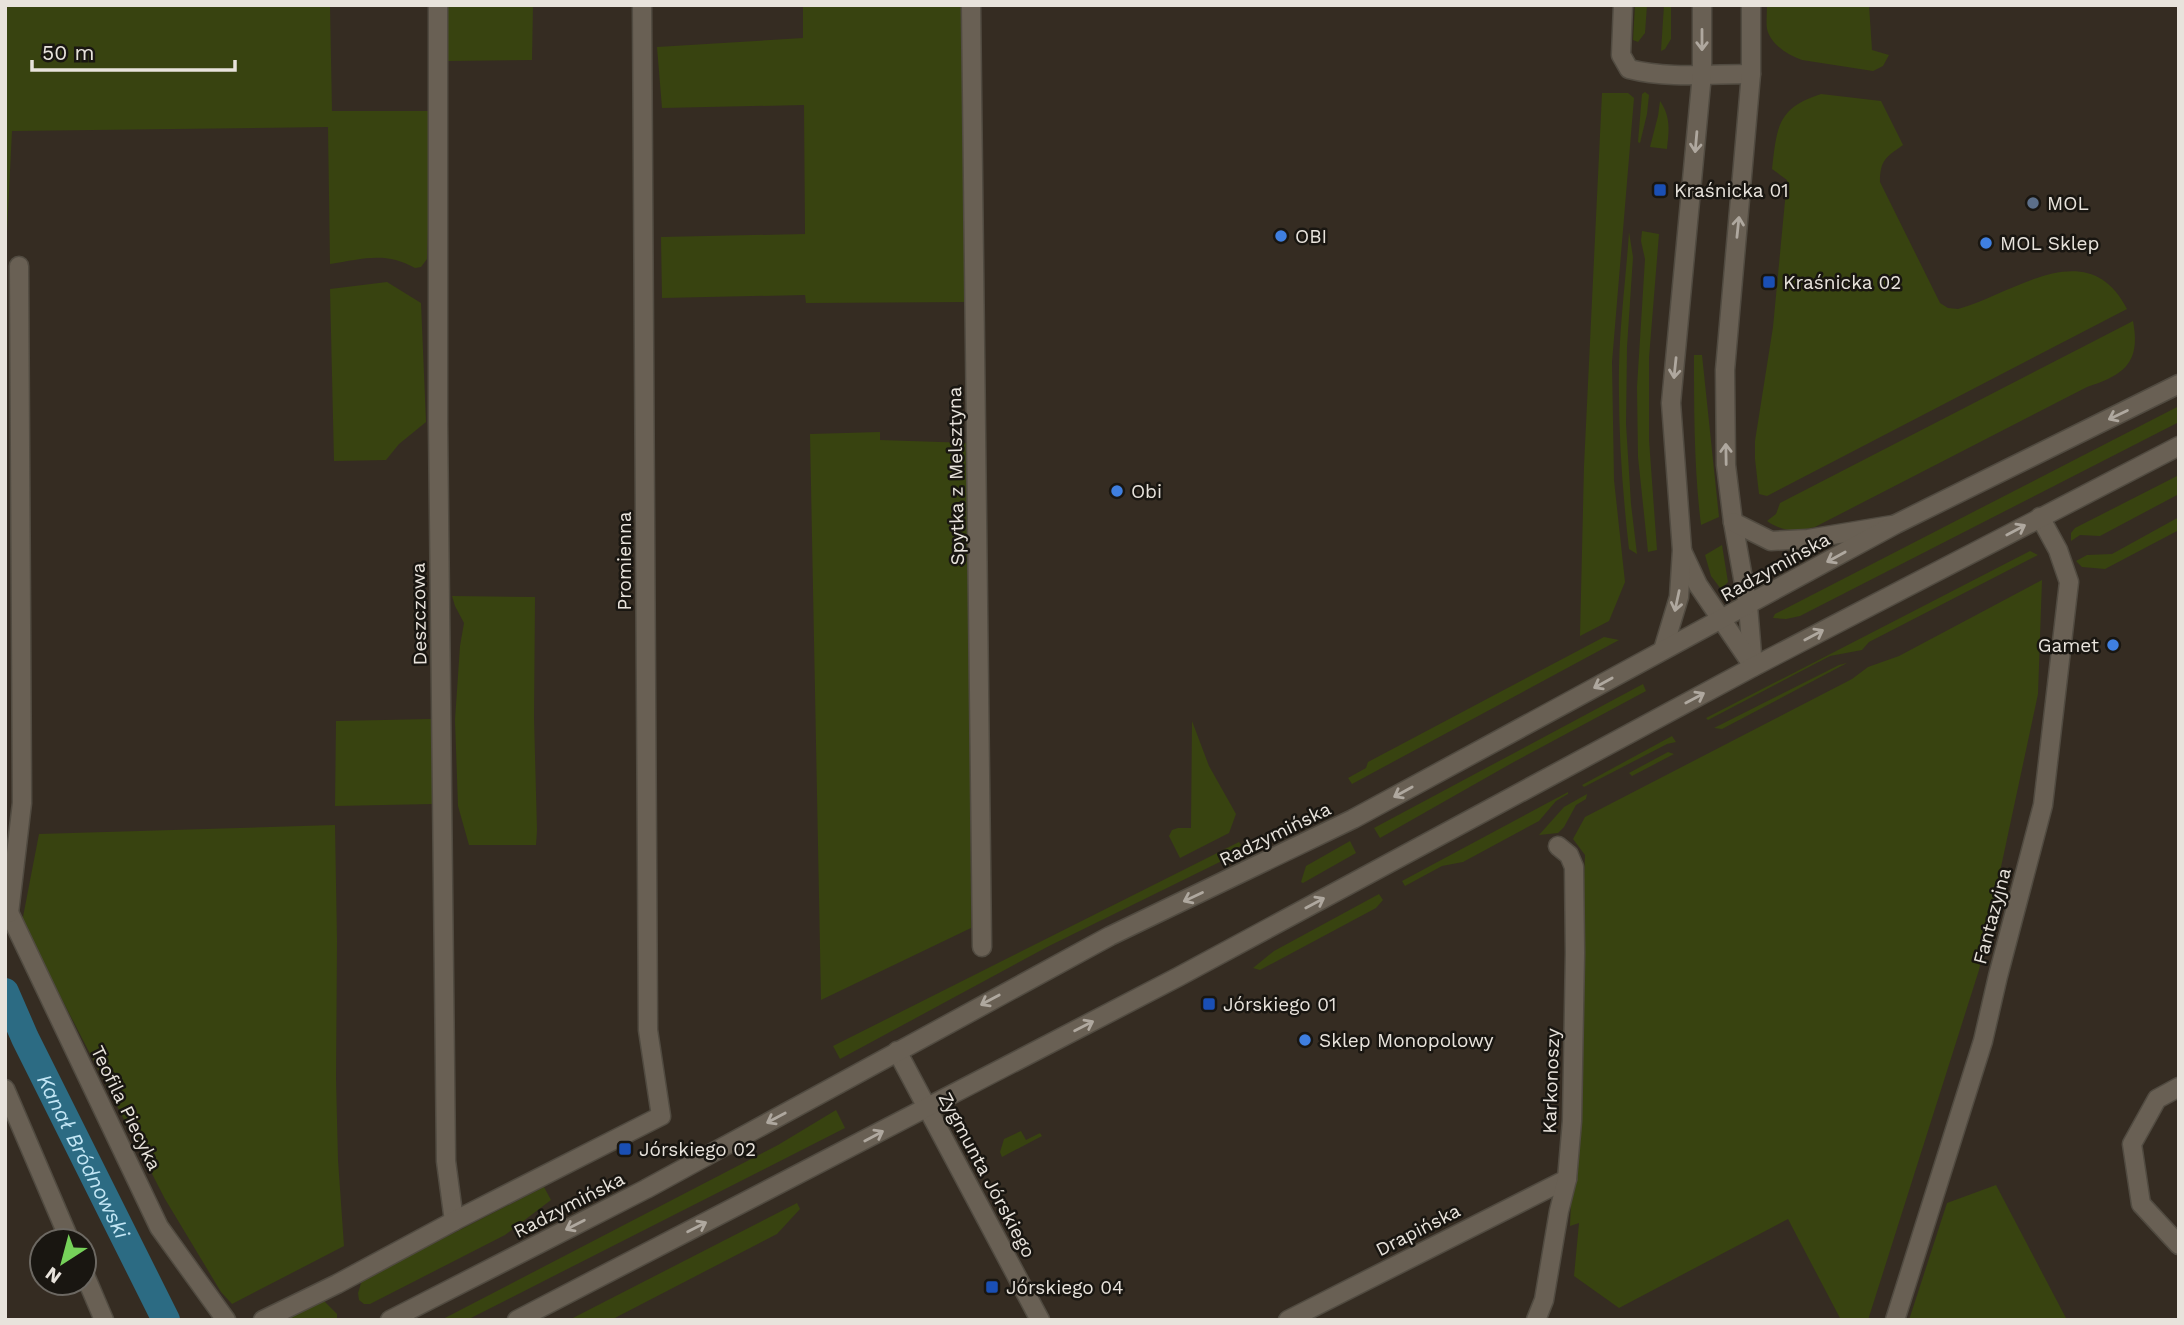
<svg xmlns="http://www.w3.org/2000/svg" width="2184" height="1325" font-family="'Work Sans',sans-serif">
<rect width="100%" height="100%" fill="#352c22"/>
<g fill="#384310">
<path d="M5,5H330L332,111H432L427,259L421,267L415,268C386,251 362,259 330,264L328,127L12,131L5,273Z"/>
<polygon points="448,5 533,5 532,60 447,61"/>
<polygon points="803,5 963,5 967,302 806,303 805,295 662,298 661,237 805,234 804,105 662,108 657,47 803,38"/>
<polygon points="1635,5 1647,5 1645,33 1638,42 1633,40"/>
<polygon points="1664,5 1671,5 1671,39 1665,49 1661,51"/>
<path d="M1767,5H1869L1872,50L1889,55L1883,66L1873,71L1802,60C1788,55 1771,45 1767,29C1766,22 1767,13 1767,5Z"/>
<polygon points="1645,92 1649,95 1647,114 1640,143 1638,142 1642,94"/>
<polygon points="1602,93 1628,93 1634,98 1612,362 1614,480 1625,582 1609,621 1580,636 1584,466"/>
<path d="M1821,94L1881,101L1903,145C1886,157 1880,160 1880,182L1940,303L1948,308L1958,309C2013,294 2088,232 2127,309L1767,496L1759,494L1755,459V441L1773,327L1787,180L1772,169C1777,127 1777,108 1821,94Z"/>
<path d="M1660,101C1671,117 1669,131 1667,149L1650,147L1658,116Z"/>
<polygon points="1642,231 1659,234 1649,358 1649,440 1657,550 1648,552 1638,457 1637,387 1645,259 1641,241"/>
<path d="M1629,232L1633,257L1627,347L1626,424L1631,504L1637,554L1629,549C1622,488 1618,428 1619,366C1620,322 1626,277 1629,232Z"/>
<polygon points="387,282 421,303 426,422 399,444 386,460 334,461 330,289"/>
<path d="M2133,321C2141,363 2124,375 2087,387L1815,527C1797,532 1783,532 1767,521L1776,514L1780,503Z"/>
<path d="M1694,355H1702L1719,517L1701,525C1694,469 1694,412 1694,355Z"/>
<polygon points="2179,406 2179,422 1800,616 1786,619 1773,618 1775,614"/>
<polygon points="880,432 880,440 970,443 971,928 821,1000 810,434"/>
<polygon points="2179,475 2179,494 2100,536 2080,535 2071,541 2071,533 2075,528"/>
<polygon points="2179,517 2179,530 2105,569 2082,567 2076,561 2087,555 2112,554"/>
<polygon points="1722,545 1728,582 1721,589 1711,576 1705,555"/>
<polygon points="2030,551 2038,555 1869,642 1862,650 1830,656 1708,720 1706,718"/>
<polygon points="2042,580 2038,694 1979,970 1868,1320 1841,1320 1788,1219 1619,1308 1574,1276 1579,1223 1570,1226 1585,855 1573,839 1585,817 1852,679 1868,667 1899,656"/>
<polygon points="452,596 535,597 534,718 537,830 536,845 469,845 458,806 455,720 460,646 464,623 455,606"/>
<polygon points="1604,637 1619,640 1352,784 1348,778 1366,768 1368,762"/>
<polygon points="1847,663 1722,729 1714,728 1839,665"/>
<polygon points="1643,684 1646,691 1512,763 1380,838 1374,828"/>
<polygon points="431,719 433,804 335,806 336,721"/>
<polygon points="1192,721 1209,766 1236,814 1229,833 1180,858 1169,836 1172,830 1178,828 1191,828"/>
<polygon points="1672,736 1676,742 1667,744 1584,787 1582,785"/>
<polygon points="1668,752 1674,754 1632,776 1629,773"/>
<polygon points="1568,792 1568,794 1556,801 1539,821 1463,862 1442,866 1405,886 1402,881"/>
<polygon points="1587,794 1586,799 1576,805 1564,827 1558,833 1539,835 1564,807"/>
<polygon points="335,825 337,941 336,1079 338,1160 344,1246 232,1304 221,1292 165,1199 22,922 39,834"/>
<polygon points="1350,841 1356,853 1303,883 1301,882 1306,866"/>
<polygon points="1239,842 1241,845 1232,856 1049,946 840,1059 833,1046"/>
<polygon points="1379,894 1383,900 1376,908 1260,970 1253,968 1274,951"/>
<polygon points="836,1110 845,1128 467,1320 441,1320 778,1145"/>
<polygon points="1021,1131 1026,1140 1040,1133 1042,1136 1002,1157 1000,1152 1004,1139"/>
<polygon points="1996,1185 2067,1320 1909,1320 1947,1203"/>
<polygon points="544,1187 551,1200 505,1235 370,1304 364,1304 359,1300 358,1293 362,1280"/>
<polygon points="797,1203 800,1209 777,1234 611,1320 569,1320"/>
<polygon points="324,1301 337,1314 337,1320 284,1320 313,1304"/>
</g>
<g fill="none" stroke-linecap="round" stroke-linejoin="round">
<path stroke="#2c6b83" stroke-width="28" id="s1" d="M5,992L25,1038L166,1320"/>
<defs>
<g id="minor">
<polyline points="438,5 438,423 446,1161 454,1221"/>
<polyline points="971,5 982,947"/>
<path d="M1623,5L1621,55L1629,69C1668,79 1711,74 1751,74"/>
<polyline points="5,904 159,1227 226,1320"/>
<polyline points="9,913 22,803 19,266"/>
<polyline points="2179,1087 2157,1099 2132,1144 2141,1204 2179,1245"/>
<polyline points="5,1089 70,1241"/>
<polyline points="84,1273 104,1320"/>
<polyline points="263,1320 337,1284 454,1221 661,1116 648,1030 642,5"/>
<polyline points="1288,1320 1567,1179"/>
<polyline points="1536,1320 1544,1300 1559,1211 1567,1179 1572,1121 1575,953 1574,867 1569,855 1558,846"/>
<polyline points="1895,1320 1983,1041 1998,976 2043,805 2069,582 2058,550 2040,517"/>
</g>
<g id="tertiary">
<polyline points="1751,5 1751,74 1725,370 1726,465 1733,522 1748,606 1753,667"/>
<polyline points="1733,522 1771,541 1808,539 1892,525"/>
<polyline points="1683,553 1698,585 1751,663"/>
<polyline points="1663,650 1679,597 1682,550 1671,403 1702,74 1702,5"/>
<polyline points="897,1051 1040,1320"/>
</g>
<g id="secondary">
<polyline points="390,1320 646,1189 1110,936 1353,819 1896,524 2179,384"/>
<polyline points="517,1320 1178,977 1753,667 2179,446"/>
</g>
</defs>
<use href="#minor" stroke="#514b41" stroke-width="21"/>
<use href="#tertiary" stroke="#514b41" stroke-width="21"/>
<use href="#secondary" stroke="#514b41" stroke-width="21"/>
<use href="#minor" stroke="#696054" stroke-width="18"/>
<use href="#tertiary" stroke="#696054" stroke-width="18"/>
<use href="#secondary" stroke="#696054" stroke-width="18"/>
</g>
<defs><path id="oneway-shaft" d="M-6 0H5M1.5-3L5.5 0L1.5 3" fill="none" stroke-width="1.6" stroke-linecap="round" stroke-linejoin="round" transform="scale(1.75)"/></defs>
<g stroke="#afa89f">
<use href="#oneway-shaft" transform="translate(1702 40) rotate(90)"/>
<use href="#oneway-shaft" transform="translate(1696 142) rotate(95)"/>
<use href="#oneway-shaft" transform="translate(1738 227) rotate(-84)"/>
<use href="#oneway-shaft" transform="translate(1675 368) rotate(96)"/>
<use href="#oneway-shaft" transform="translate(2118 415) rotate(154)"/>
<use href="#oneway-shaft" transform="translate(1726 454) rotate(-91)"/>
<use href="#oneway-shaft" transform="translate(2016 530) rotate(-28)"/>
<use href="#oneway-shaft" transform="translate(1836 557) rotate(151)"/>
<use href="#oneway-shaft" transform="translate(1677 601) rotate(102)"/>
<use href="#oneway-shaft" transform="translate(1814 635) rotate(-28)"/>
<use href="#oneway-shaft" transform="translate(1603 683) rotate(151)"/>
<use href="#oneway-shaft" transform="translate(1695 698) rotate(-28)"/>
<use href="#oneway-shaft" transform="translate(1403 792) rotate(151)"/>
<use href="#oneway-shaft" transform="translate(1193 897) rotate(155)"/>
<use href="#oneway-shaft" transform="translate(1315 903) rotate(-28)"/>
<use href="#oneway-shaft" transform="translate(990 1000) rotate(152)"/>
<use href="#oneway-shaft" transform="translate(1084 1026) rotate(-27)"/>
<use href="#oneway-shaft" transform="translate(776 1118) rotate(152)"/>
<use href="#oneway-shaft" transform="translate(874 1136) rotate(-28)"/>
<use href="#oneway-shaft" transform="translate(575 1225) rotate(153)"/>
<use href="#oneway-shaft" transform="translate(697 1227) rotate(-27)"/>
</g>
<g fill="#1a4fb4" stroke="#191611" stroke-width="2.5">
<rect x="1653" y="183" width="14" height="14" rx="3.5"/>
<rect x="1762" y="275" width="14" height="14" rx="3.5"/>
<rect x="1202" y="997" width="14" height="14" rx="3.5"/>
<rect x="618" y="1142" width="14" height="14" rx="3.5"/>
<rect x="985" y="1280" width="14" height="14" rx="3.5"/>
</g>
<circle fill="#5c6f8a" stroke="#191611" stroke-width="2.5" cx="2033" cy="203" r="7"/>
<g fill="#3f7fe0" stroke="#191611" stroke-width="2.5">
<circle cx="1281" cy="236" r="7"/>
<circle cx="1986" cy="243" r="7"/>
<circle cx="1117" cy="491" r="7"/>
<circle cx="2113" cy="645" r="7"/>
<circle cx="1305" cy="1040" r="7"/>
</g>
<g text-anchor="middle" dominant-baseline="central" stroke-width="5" stroke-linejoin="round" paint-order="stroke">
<g font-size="19" fill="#e8e3dc" stroke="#191611" text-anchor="start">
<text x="1674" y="190">Kraśnicka 01</text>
<text x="2047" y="203">MOL</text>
<text x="1295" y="236">OBI</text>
<text x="2000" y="243">MOL Sklep</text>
<text x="1783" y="282">Kraśnicka 02</text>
<text x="1131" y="491">Obi</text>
<text x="2099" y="645" text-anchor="end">Gamet</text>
<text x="1223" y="1004">Jórskiego 01</text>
<text x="1319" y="1040">Sklep Monopolowy</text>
<text x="639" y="1149">Jórskiego 02</text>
<text x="1006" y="1287">Jórskiego 04</text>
</g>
<g font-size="19" fill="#e8e3dc" stroke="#191611">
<text transform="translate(956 476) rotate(-91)">Spytka z Melsztyna</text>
<text transform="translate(624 561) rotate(-90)">Promienna</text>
<text transform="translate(1775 567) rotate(-29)">Radzymińska</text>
<text transform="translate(419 614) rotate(-91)">Deszczowa</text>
<text transform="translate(1275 834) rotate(-26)">Radzymińska</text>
<text transform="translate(1992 916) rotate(-75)">Fantazyjna</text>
<text transform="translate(1551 1081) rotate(-88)">Karkonoszy</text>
<text transform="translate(126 1108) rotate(64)">Teofila Piecyka</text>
<text transform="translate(987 1175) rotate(62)">Zygmunta Jórskiego</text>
<text transform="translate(569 1205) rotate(-27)">Radzymińska</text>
<text transform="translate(1418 1230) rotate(-27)">Drapińska</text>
</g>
<g font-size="21" font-style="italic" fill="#c3e6f5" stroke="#191611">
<text stroke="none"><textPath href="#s1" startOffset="182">Kanał Bródnowski</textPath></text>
</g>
</g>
<rect width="2184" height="1325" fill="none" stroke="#e8e3dc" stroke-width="14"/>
<g transform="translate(63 1262) rotate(216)"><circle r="33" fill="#191611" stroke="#6c6862" stroke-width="2"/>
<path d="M0-5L12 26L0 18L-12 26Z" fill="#76d25a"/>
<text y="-10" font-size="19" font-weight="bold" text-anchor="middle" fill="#e8e3dc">N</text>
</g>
<path d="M32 60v10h203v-10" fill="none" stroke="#e8e3dc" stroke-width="3.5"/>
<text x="42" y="60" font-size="21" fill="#e8e3dc" stroke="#191611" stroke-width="5" paint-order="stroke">50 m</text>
</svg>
